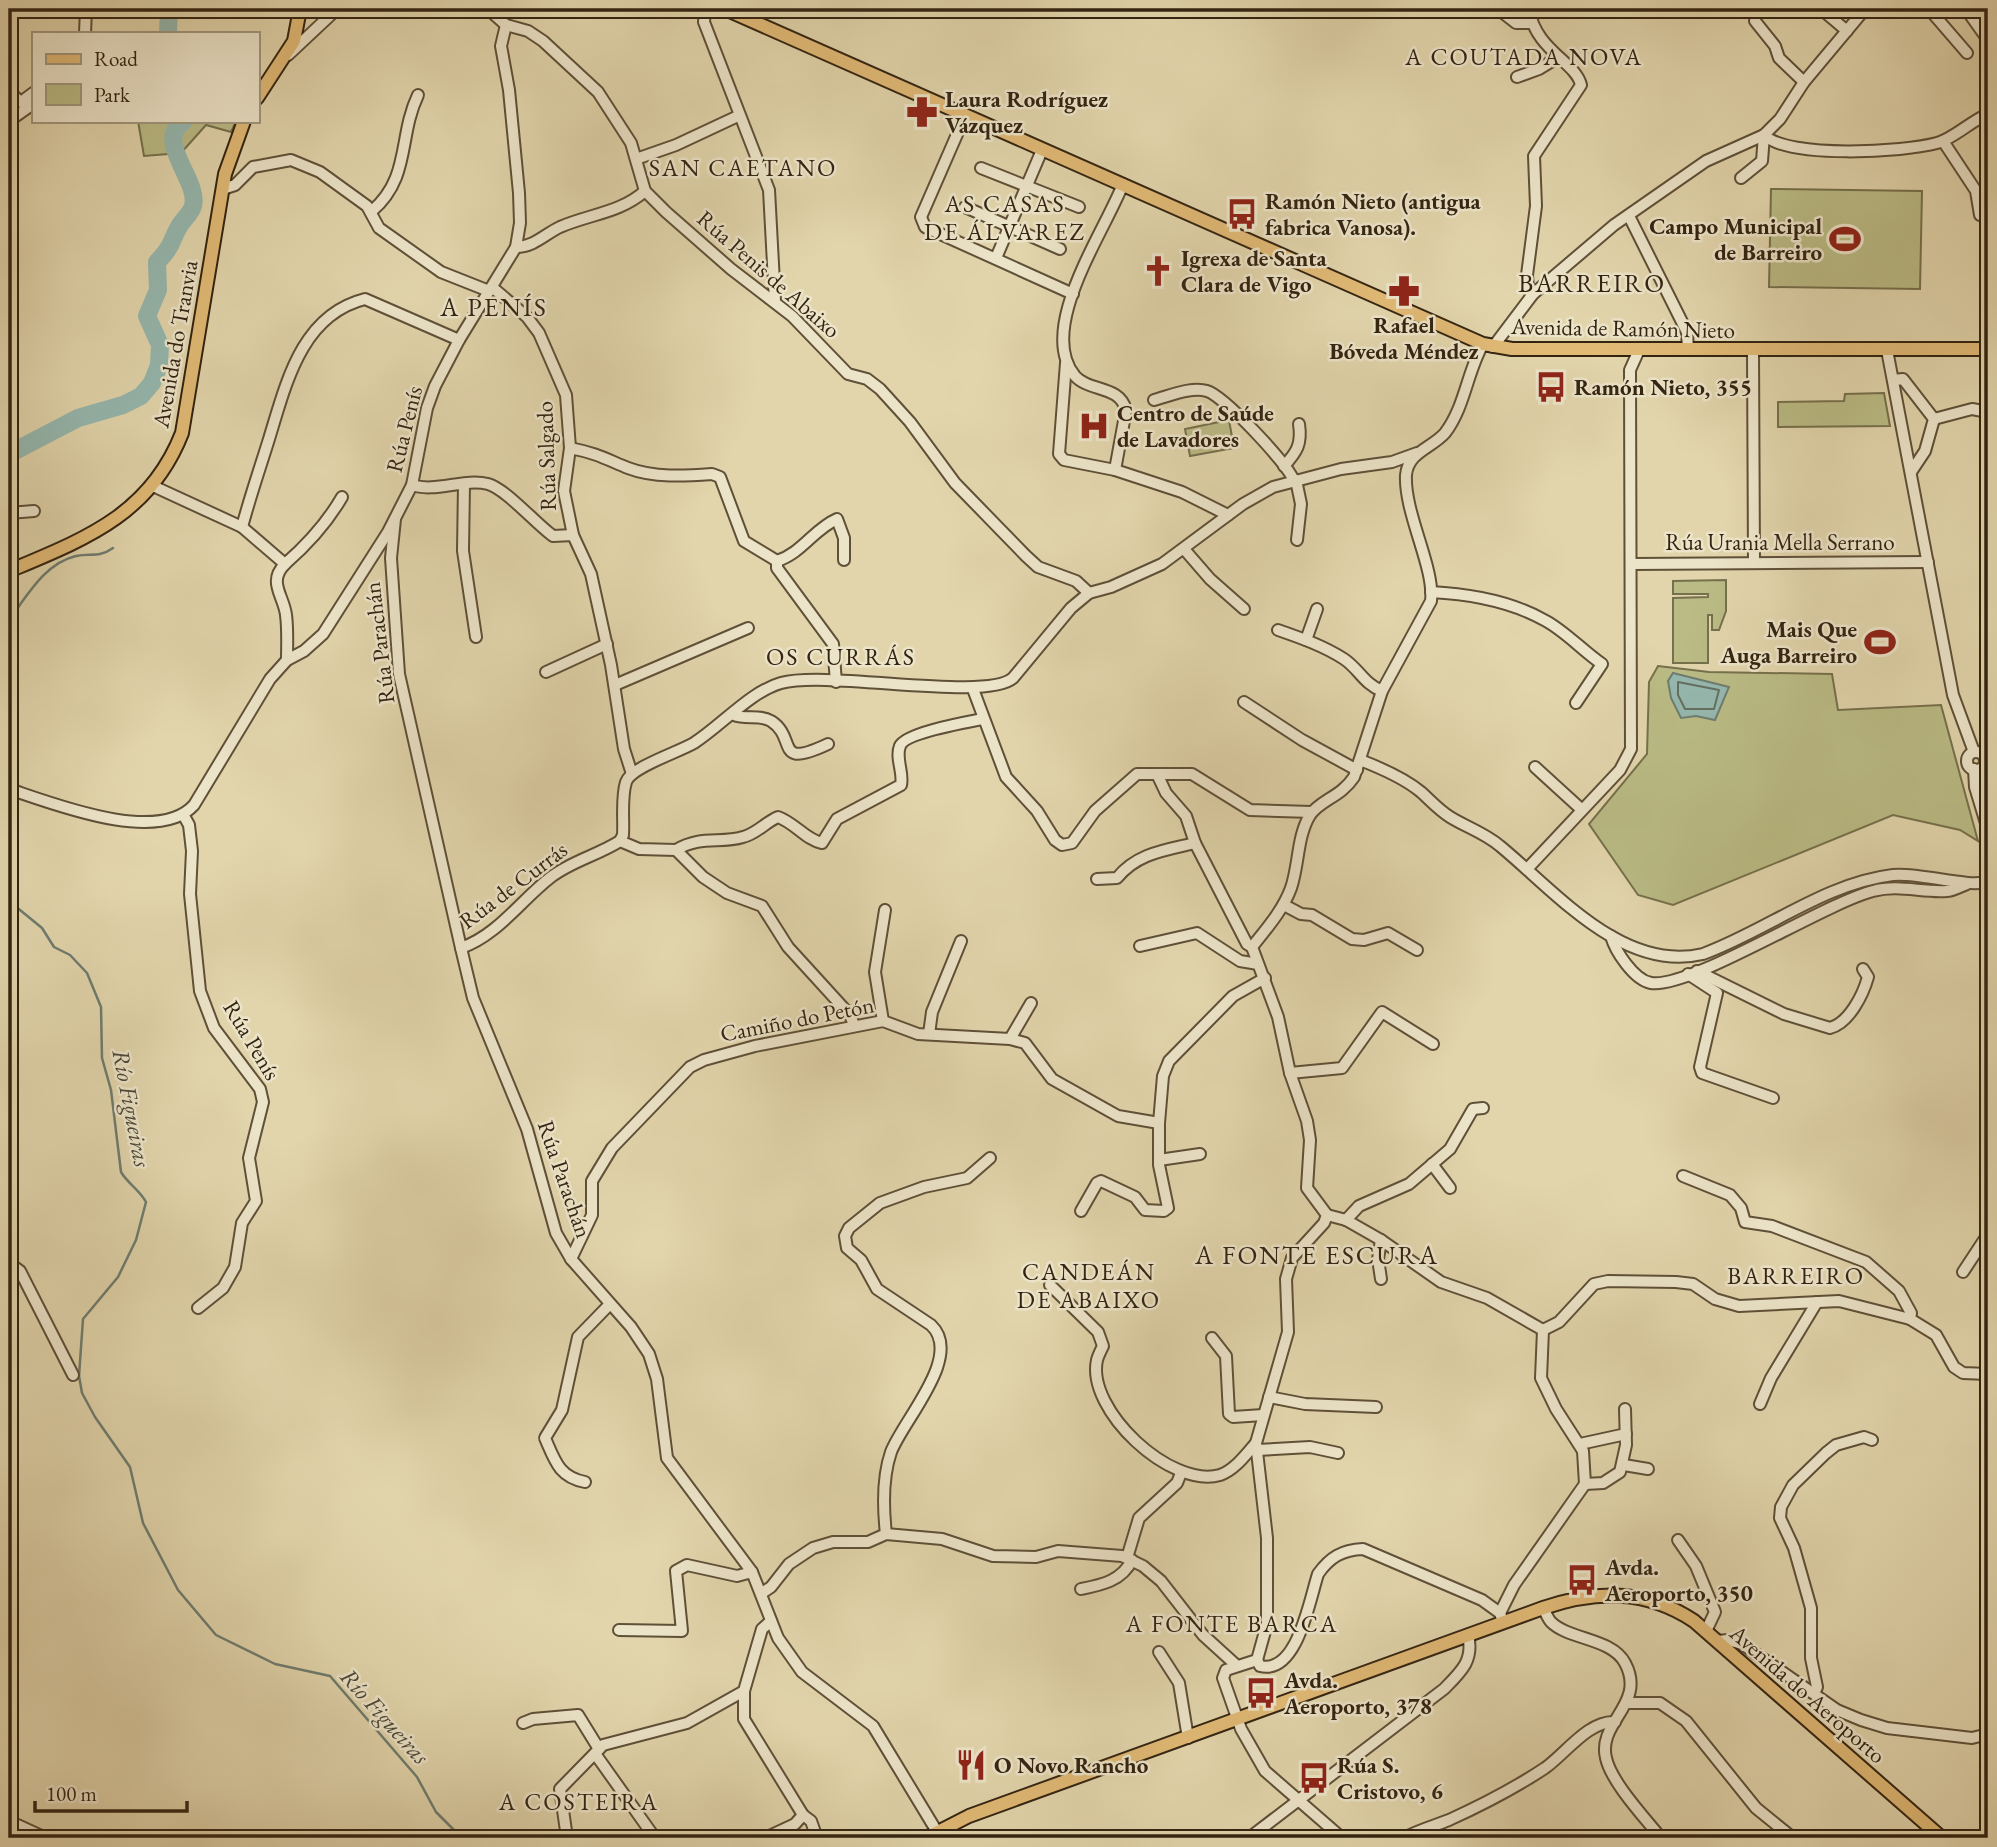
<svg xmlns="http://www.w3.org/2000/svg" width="1997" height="1847" font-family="'EB Garamond',serif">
<rect width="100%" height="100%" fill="#e2d5ac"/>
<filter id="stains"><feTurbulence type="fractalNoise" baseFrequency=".00286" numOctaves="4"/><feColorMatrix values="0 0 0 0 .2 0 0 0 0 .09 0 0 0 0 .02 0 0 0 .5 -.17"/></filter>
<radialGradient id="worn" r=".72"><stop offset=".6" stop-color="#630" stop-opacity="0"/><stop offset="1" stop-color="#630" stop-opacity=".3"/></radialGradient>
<g fill="#babb85" stroke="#76704c" stroke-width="2">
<polygon points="138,121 236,121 231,132 206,125 181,153 144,156"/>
<polygon points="1771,189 1922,191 1920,289 1769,287"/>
<polygon points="1884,393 1890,426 1778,427 1778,402 1844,401 1845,394"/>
<polygon points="1229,420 1234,448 1190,456 1185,429"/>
<polygon points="1726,580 1726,611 1719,630 1712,630 1712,615 1708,615 1708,663 1673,663 1673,598 1708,597 1708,594 1673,594 1673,581"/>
<polygon points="1658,666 1709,672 1832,674 1838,710 1941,705 1978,841 1960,830 1893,815 1673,905 1638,895 1589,824 1647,754 1649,682"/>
</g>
<polygon fill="#95b8af" stroke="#6e7d70" stroke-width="2" points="1673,673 1729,687 1715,720 1696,716 1681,718 1671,698 1668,681"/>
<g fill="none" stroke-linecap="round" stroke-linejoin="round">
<polygon stroke="#646e60" stroke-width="2" points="1678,682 1719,690 1714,709 1685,709 1678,695"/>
<g stroke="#6e7d70" stroke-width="2.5">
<path d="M9,620C27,596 45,563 76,556C91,553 99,558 113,548"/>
<path d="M9,901L42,928L54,947L70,955L87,973L101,1007L102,1058L111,1090L121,1172C128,1184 139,1189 146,1202L136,1240L118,1277L83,1319L79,1376L82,1393L95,1417L130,1467L143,1523L178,1590L216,1635L275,1664L330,1676L417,1777L436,1812L462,1838"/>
</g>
<g stroke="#95b8af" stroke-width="18">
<polyline points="168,33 169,9"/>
<path d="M9,454L78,418L123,405L141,396L152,383L159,365L160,345L147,316L158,290L157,262C174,245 170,241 180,225C184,219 191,213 193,206C200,180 153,141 184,121"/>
</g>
<defs>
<g id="minor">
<polyline points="705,9 704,22 769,190 775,301"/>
<polyline points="1498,9 1516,23 1532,23"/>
<path d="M1529,9C1535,50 1576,62 1581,85L1534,156L1536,206L1527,275L1528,289L1533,294"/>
<polyline points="1821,9 1847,31"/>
<polyline points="1929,9 1967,53"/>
<polyline points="1966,9 1988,40"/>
<polyline points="1755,21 1775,46 1779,58 1804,82"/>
<polyline points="506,25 528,31 543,41 598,92 631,143 645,191 666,212 731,269 792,316 848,374 867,379 880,389 910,422 955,483 1026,556 1038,567 1076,581 1089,593"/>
<polyline points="85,33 86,9"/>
<polyline points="288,55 337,9"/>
<polyline points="1517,77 1539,69 1557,58"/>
<polyline points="9,92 21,102 33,93"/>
<polyline points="965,116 921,217 925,227 1073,294"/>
<polyline points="9,121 33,104"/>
<path d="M1764,135C1789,159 1904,152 1937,143C1953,139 1971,121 1988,114"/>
<polyline points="1943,141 1976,191 1980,215"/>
<polyline points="636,159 676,145 738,116"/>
<polyline points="981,168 1079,207"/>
<polyline points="1741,178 1762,161 1764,135"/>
<polyline points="223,189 235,185 253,167 291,160 320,172 367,206 379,228 441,272 489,291"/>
<polyline points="965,207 1060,249"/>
<path d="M372,211C411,177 398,137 418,95"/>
<polyline points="1629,216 1687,332 1688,350"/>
<path d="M516,247C534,247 545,234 560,227C590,214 620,213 645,191"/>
<polyline points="996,258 1042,150"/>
<polyline points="492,287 527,317 539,333 566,395 570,448 564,491 573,535 591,574 611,665 624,749 632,774"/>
<polyline points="1493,347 1533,294 1614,225 1706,161 1764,135 1780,119 1804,82 1865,9"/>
<polyline points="1753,350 1754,562"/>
<polyline points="1887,350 1953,695 1974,752"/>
<polyline points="1066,363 1059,454 1064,460 1115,470 1182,492 1228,515"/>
<polyline points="1893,380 1903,379 1934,419 1925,451 1911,472"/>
<path d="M1154,400C1169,396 1192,386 1207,391C1224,396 1288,464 1294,481"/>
<polyline points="1934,419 1972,409 1988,412"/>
<path d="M570,448C596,453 606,459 628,468C654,478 685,476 712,474L720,477L744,541L777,561V568L833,644L836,682"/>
<path d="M1284,466C1297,452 1302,444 1299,424"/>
<path d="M1115,470L1126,410C1120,385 1089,392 1075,376C1036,329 1104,233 1123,184"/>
<polyline points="1296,480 1301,504 1297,540"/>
<polyline points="464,484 463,551 476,637"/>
<path d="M412,485C435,493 464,478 488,484C506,489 536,524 553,536L573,535"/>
<path d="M153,486L242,527L285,564C267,582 284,596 286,615C288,630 287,646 287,660"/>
<polyline points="9,513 34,511"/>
<polyline points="395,519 391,558 399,674 461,948 473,998 527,1129 556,1233 571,1259 631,1327 649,1354 657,1379 667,1458 752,1572 778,1638 802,1672 873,1726 936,1830 948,1838"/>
<path d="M242,527C250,497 260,468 269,439C286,384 301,315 365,299L459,340"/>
<polyline points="1184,549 1210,579 1244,609"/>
<path d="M777,561C802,553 814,529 837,519L844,538V560"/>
<path d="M285,564C308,544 327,523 342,497"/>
<polyline points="1632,564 1928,562"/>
<path d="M1431,592C1471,594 1511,601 1546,621C1566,632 1583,651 1602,664L1576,703"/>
<path d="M1278,630C1301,638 1324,646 1344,659C1359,669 1364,684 1382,691"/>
<polyline points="1306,640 1317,609"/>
<polyline points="546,672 607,644"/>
<polyline points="615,685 748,628"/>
<polyline points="973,689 1006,777 1037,811 1055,840 1062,845 1072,843 1095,811 1137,774 1192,774 1250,810 1312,812"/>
<polyline points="1244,702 1302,740 1357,770"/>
<path d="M734,715C746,720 759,714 771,721C798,738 773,770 828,744"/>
<circle cx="1976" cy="761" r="9"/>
<path d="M1360,760C1381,768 1404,778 1421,792C1431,801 1439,810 1450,817C1466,827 1485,833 1500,846C1556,892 1623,973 1703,954C1766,931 1825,883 1893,875C1919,872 1972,889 1988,881"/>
<polyline points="1535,767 1581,809"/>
<polyline points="1974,769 1975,787 1988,830"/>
<polyline points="1157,774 1166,793 1186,816 1195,843 1247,944 1252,947"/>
<path d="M9,789C54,804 158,845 194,805L270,679L287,660L304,651L323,634L388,532L412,485L427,408L435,386L459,340L516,247L520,223L519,193L509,90L501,46L506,25L488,9"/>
<polyline points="184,816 189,825 192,851 190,894 200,991 214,1028 260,1089 263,1102 249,1158 256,1201 242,1223 235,1267 223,1288 198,1308"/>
<polyline points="620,841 639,849 676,850 703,877 727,893 762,906 788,947 850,1015 854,1025"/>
<path d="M676,850C701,835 720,844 743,837C756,834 766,822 778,817C795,823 806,840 822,843L837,819L901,785C904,773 895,758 900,746C905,733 968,722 983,719"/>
<polyline points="1527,869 1620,770 1631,749 1630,370 1639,350"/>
<path d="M1097,879L1117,878C1137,853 1166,850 1195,843"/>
<polyline points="1284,905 1301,914 1312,915 1352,939 1364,940 1388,933 1417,950"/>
<path d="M1611,936C1615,951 1634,980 1651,983C1690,989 1823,904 1873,891C1899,884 1922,893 1947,891C1953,891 1961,886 1967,884"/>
<polyline points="1140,946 1197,933 1240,961 1258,964"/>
<path d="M461,948C498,935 521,900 551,877C572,861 598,855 620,841L623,835C624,819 621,798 626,782C631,767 679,752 694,743C722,725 750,692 781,683C828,670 986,702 1013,678L1071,608L1089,593L1111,587L1162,564L1243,504L1273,487L1341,469L1392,462L1417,453"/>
<path d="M1697,971L1784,1014L1830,1028C1849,1023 1863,995 1868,977L1863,969"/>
<polyline points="1688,974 1717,993 1700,1067 1702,1073 1773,1098"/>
<polyline points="883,1021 875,972 885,910"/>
<polyline points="929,1034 932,1012 961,941"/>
<polyline points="1010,1039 1031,1003"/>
<polyline points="1290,1073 1342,1068 1382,1012 1433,1044"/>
<polyline points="1159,1160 1200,1154"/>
<polyline points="1432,1164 1450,1188"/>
<polyline points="1683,1176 1730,1195 1741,1208 1745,1222 1772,1226 1866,1262 1899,1291 1911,1313 1910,1319"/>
<polyline points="1081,1211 1097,1183 1101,1181 1135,1197 1145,1210 1164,1211 1168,1208 1159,1165 1159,1123"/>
<polyline points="1327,1215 1346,1220 1381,1240 1441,1282 1487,1298 1543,1330"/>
<polyline points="1346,1220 1359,1206 1409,1184 1450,1149 1473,1109 1483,1108"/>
<polyline points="1381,1240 1378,1259 1381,1279"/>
<polyline points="571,1259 592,1215 592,1181 612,1148 690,1067 704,1060 755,1046 883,1021 918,1034 1010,1039 1025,1043 1052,1079 1118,1116 1159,1123 1163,1076 1169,1061 1233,996 1265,978"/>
<polyline points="9,1263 20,1271 73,1375"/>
<polyline points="1963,1272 1988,1234"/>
<path d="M1050,1285L1098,1332L1103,1346C1101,1350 1098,1356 1097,1360C1086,1410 1171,1489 1220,1475C1235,1470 1246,1454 1256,1443"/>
<polyline points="1543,1330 1559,1322 1594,1284 1608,1281 1676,1282 1693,1284 1715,1299 1739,1306 1839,1301 1910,1319 1936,1335 1954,1367 1963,1373 1988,1374"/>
<polyline points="1212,1338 1226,1356 1229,1414 1233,1417 1263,1415"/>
<polyline points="1269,1397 1305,1404 1376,1407"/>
<polyline points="1760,1404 1771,1378 1817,1302"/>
<polyline points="1580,1444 1626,1434"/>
<polyline points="1257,1450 1310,1447 1338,1453"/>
<polyline points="1624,1465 1648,1469"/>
<path d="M585,1482C559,1477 555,1461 545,1438L562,1410L578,1337L610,1304"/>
<polyline points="1585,1484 1603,1483 1620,1472 1626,1445 1625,1409"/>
<path d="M886,1534C883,1507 882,1478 891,1452C903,1420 964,1356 931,1325L877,1289L861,1260L847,1248L845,1236L849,1228L880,1203L924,1187L967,1178L990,1158"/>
<polyline points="1678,1540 1696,1566 1715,1612 1706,1631"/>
<polyline points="1127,1558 1139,1518 1177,1483 1181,1473"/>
<path d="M1081,1589C1101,1585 1122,1581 1132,1560"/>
<polyline points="762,1593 771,1587 789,1564 813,1548 833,1542 868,1542 886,1534 942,1539 993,1556 1036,1557 1058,1551 1122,1556 1143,1566 1161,1581 1203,1635 1236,1665"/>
<path d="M1543,1608C1545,1611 1548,1619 1551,1622C1569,1640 1612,1638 1625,1663C1647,1704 1597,1722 1606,1758C1611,1782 1645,1818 1661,1838"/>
<polyline points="1500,1613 1514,1585 1585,1484 1583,1451 1556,1409 1541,1378 1543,1330"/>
<polyline points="619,1630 682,1631 676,1571 687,1565 737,1576 752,1572"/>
<polyline points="1717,1641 1728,1640 1742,1644 1837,1710 1861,1720 1887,1728 1972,1738 1988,1734"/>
<polyline points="1159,1652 1179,1683 1188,1738"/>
<path d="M1257,1660L1260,1666C1297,1675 1309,1602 1318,1574C1330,1557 1342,1550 1363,1549L1482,1600L1500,1613L1503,1622"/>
<polyline points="744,1691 744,1719 803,1815 795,1824 765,1838"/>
<polyline points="1814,1693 1817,1687 1811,1658 1811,1608 1794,1548 1780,1518 1781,1507 1793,1485 1826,1453 1836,1445 1864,1437 1872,1440"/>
<polyline points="1628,1703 1660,1703 1686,1721 1756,1808 1793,1838"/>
<polyline points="523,1723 533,1719 578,1715 599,1749"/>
<polyline points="596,1755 655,1838"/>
<polyline points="803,1815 811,1821 817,1838"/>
<polyline points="9,1821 46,1838"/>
<polyline points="567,1838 560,1789 603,1745 687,1723 744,1691 762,1629 771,1621"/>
<path d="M1249,1838L1444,1689C1462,1671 1474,1660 1468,1635"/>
<path d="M1342,1838L1265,1771L1241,1729L1223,1678L1226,1670L1257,1660L1267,1624V1538L1256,1443L1288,1332L1286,1279L1292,1258L1324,1223L1327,1215L1307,1188L1310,1140L1307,1121L1290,1073L1278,1017L1252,947C1267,928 1283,910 1291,888C1299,865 1297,836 1310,815C1320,800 1341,797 1354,777L1382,691L1431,601C1435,568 1404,513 1406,475C1408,452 1432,448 1445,433C1465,407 1467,372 1483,344"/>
<path d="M1404,1838C1419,1830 1434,1826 1449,1820C1482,1805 1515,1788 1545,1768C1565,1754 1589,1720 1615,1722"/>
</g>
<g id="major">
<polyline points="725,9 1483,344 1512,349 1988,349"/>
<polyline points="257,98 294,41 300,9"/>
<path d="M9,571C85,539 150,515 182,433L225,174L244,121"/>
<path d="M926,1838L969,1816L1543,1608C1596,1590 1646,1589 1694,1621L1942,1838"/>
</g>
</defs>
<use href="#minor" stroke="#5f5038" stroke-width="14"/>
<use href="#major" stroke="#332412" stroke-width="16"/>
<use href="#minor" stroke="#ece4c9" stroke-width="10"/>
<use href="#major" stroke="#e1ba76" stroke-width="12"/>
</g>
<defs>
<symbol id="pharmacy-bare" viewBox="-9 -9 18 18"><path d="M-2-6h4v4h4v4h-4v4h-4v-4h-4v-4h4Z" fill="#8f2418" stroke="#ece4c9" stroke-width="2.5" paint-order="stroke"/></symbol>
<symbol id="bus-bare" viewBox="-9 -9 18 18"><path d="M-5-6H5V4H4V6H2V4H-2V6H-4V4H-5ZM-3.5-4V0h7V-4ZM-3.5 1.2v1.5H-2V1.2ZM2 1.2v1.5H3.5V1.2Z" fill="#8f2418" stroke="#ece4c9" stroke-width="2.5" paint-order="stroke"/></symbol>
<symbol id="stadium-bare" viewBox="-9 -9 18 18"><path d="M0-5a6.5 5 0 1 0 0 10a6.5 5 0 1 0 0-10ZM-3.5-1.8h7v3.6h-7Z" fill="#8f2418" stroke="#ece4c9" stroke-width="2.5" paint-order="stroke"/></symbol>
<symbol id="church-bare" viewBox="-9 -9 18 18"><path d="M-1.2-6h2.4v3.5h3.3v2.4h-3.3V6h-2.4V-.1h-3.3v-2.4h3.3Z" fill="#8f2418" stroke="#ece4c9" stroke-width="2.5" paint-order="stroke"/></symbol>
<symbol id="hospital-bare" viewBox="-9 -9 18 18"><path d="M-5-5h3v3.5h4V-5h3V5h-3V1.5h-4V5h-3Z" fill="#8f2418" stroke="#ece4c9" stroke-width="2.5" paint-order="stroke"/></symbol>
<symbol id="restaurant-bare" viewBox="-9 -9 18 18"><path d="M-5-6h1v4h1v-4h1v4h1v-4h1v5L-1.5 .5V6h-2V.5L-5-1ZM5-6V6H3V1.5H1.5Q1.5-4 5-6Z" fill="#8f2418" stroke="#ece4c9" stroke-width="2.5" paint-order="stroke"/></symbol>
</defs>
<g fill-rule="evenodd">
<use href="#pharmacy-bare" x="900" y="90" width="44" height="44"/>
<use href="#bus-bare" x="1220" y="192" width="44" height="44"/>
<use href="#stadium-bare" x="1823" y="217" width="44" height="44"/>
<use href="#church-bare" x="1136" y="249" width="44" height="44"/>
<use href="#pharmacy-bare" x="1382" y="269" width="44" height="44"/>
<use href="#bus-bare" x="1529" y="365" width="44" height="44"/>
<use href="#hospital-bare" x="1072" y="404" width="44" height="44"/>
<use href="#stadium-bare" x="1858" y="620" width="44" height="44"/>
<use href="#bus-bare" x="1560" y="1558" width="44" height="44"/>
<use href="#bus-bare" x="1239" y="1671" width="44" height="44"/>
<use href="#restaurant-bare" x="949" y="1743" width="44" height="44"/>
<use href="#bus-bare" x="1292" y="1756" width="44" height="44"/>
</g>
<g text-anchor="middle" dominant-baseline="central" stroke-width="5" stroke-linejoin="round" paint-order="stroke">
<g font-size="23" font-weight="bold" fill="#332412" stroke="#ece4c9" text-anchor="start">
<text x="945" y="99">Laura Rodríguez<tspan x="945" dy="26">Vázquez</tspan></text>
<text x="1265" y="201">Ramón Nieto (antigua<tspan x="1265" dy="26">fabrica Vanosa).</tspan></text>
<text x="1822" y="226" text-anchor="end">Campo Municipal<tspan x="1822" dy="26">de Barreiro</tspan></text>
<text x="1181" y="258">Igrexa de Santa<tspan x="1181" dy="26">Clara de Vigo</tspan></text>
<text x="1404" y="325" text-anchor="middle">Rafael<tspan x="1404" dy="26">Bóveda Méndez</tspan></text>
<text x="1574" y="387">Ramón Nieto, 355</text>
<text x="1117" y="413">Centro de Saúde<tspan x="1117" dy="26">de Lavadores</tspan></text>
<text x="1857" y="629" text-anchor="end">Mais Que<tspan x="1857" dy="26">Auga Barreiro</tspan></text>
<text x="1605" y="1567">Avda.<tspan x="1605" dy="26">Aeroporto, 350</tspan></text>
<text x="1284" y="1680">Avda.<tspan x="1284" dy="26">Aeroporto, 378</tspan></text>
<text x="994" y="1765">O Novo Rancho</text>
<text x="1337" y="1765">Rúa S.<tspan x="1337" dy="26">Cristovo, 6</tspan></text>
</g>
<g font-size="23" fill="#332412" stroke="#ece4c9">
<text transform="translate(769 274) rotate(41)">Rúa Penis de Abaixo</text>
<text transform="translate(1623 328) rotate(1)">Avenida de Ramón Nieto</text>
<text transform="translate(175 344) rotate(-80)">Avenida do Tranvia</text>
<text transform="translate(404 429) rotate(-76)">Rúa Penís</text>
<text transform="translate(546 456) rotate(-92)">Rúa Salgado</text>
<text x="1780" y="542">Rúa Urania Mella Serrano</text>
<text transform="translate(379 643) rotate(-97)">Rúa Parachán</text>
<text transform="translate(513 885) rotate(-37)">Rúa de Currás</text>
<text transform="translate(797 1019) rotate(-11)">Camiño do Petón</text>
<text transform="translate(252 1040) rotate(59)">Rúa Penís</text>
<text transform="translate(565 1179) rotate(71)">Rúa Parachán</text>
<text transform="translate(1808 1694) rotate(41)">Avenida do Aeroporto</text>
</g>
<g font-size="24" letter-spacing="2" fill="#332412" stroke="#ece4c9">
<text x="1524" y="56">A COUTADA NOVA</text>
<text x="743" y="167">SAN CAETANO</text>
<text x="1005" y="203">AS CASAS<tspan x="1005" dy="28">DE ÁLVAREZ</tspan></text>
<text x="841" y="656">OS CURRÁS</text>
<text x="1089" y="1271">CANDEÁN<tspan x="1089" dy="28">DE ABAIXO</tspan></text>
<text x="1796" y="1275">BARREIRO</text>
<text x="1232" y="1623">A FONTE BARCA</text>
<text x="579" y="1801">A COSTEIRA</text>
</g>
<g font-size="24" font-style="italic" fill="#4c4939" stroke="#ece4c9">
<text transform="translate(132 1108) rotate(79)">Río Figueiras</text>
<text transform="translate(385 1716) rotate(48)">Río Figueiras</text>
</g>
<g font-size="26" letter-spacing="2" fill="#332412" stroke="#ece4c9">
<text x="1592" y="283">BARREIRO</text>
<text x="494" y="307">A PENÍS</text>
<text x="1317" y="1255">A FONTE ESCURA</text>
</g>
</g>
<rect width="1997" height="1847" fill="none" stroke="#e2d5ac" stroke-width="35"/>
<rect x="10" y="10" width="1976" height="1826" fill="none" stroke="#332412" stroke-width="3.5"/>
<rect x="18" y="18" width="1962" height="1812" fill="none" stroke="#332412" stroke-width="2"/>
<rect x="32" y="32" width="228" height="91" fill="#ece4c9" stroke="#a29780" stroke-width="2"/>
<rect x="46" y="54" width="35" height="10" fill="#e1ba76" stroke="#a29780" stroke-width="2"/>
<text x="94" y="66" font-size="21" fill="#332412">Road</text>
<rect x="46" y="84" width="35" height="21" fill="#babb85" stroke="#a29780" stroke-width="2"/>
<text x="94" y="102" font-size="21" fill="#332412">Park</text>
<path d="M35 1801v10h152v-10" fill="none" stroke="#332412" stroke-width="3.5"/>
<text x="46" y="1801" font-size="21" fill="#332412" stroke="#ece4c9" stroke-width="5" paint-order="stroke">100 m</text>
<rect width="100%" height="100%" filter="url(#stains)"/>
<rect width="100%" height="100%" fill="url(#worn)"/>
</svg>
